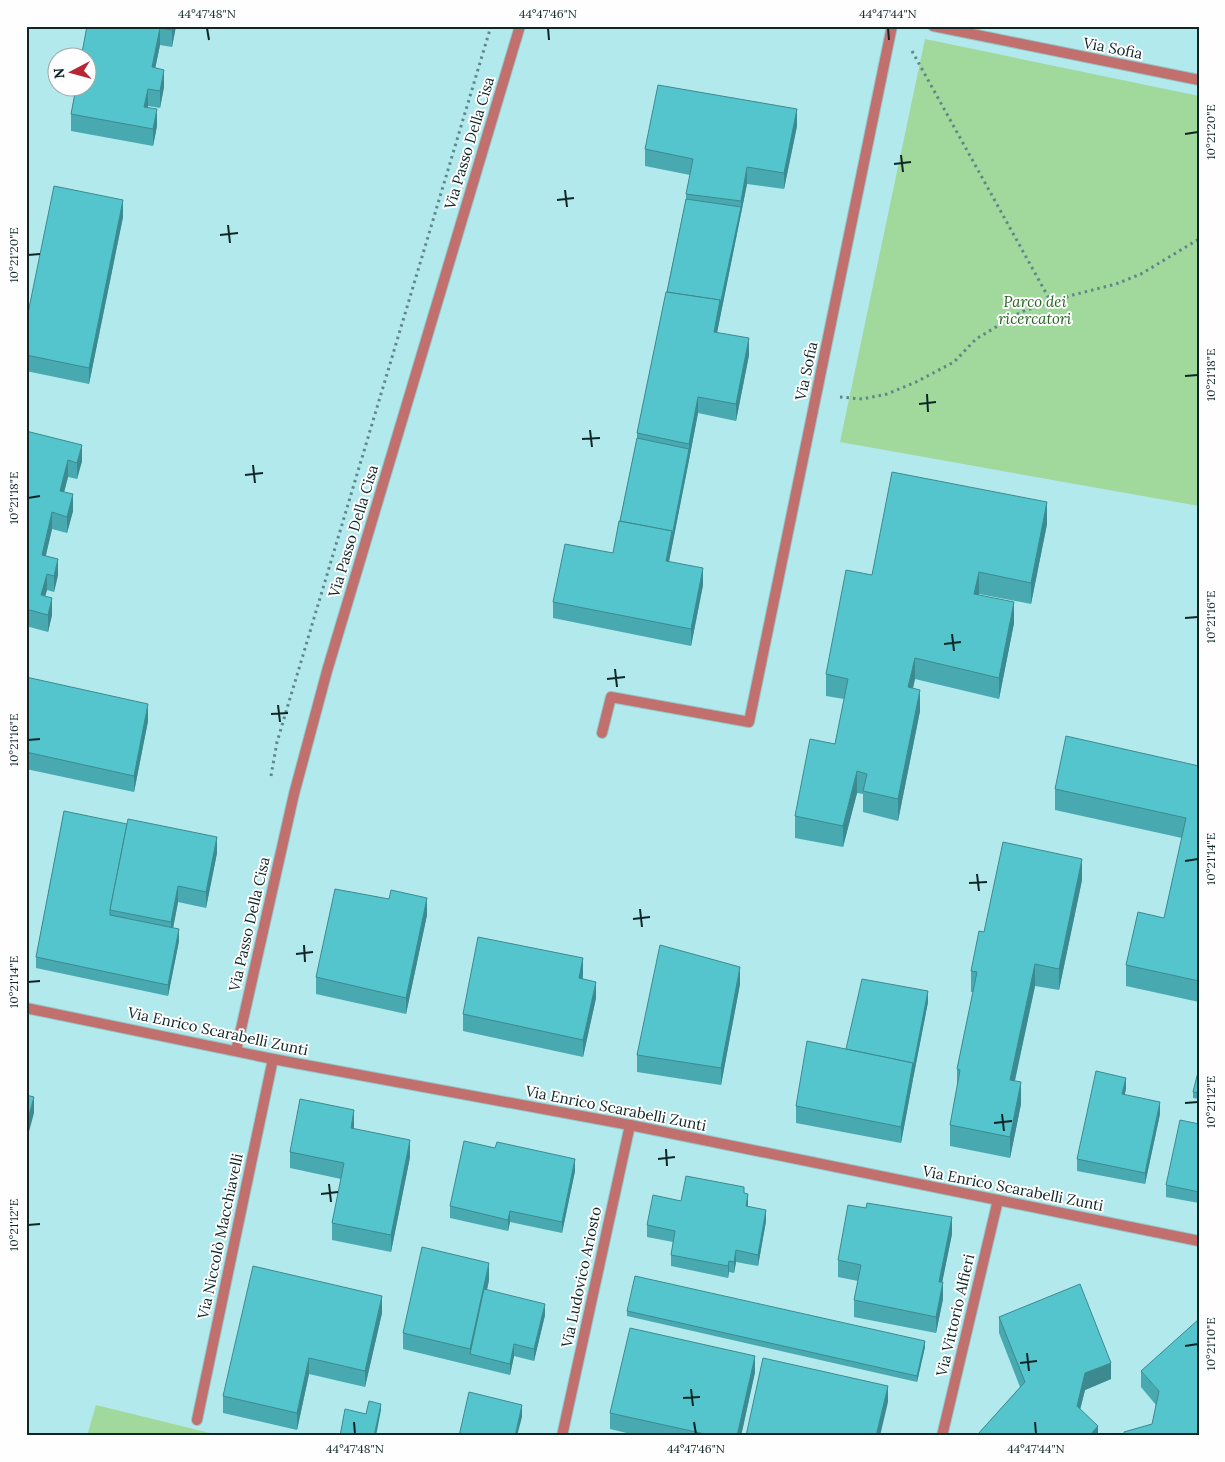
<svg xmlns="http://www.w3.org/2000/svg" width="1225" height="1462" font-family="Lora,serif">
<rect width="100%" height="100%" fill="#b1e9ed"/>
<g fill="#a1d89b">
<polygon points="925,39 1199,96 1199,506 840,442"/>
<polygon points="96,1405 222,1436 87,1436"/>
</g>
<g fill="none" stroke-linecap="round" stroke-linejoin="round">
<defs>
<g id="street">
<polyline points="933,26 1199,80"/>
<polyline points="602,733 611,697 749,722 892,26"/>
<polyline points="26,1008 273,1059 630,1125 1199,1241"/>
<polyline points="236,1051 294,794 327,671 520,26"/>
<polyline points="197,1420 273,1059"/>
<polyline points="562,1436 630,1125"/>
<polyline points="942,1436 998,1200"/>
</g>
</defs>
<use href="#street" stroke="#94c6c9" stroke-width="12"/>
<g stroke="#60878a" stroke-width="3" stroke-dasharray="2.5 4" stroke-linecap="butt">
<polyline points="912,51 1051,302"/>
<polyline points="840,397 862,399 887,394 916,382 954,362 976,339 1021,312 1073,295 1116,284 1141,274 1199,239"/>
<polyline points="271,776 277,742 491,26"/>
</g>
<use href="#street" stroke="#c1706e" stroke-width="10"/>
</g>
<g fill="#49a9b0">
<polygon points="87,26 176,26 172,47 160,45 155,68 164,87 160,108 148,106 147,108 157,126 153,146 71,131 71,114"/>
<polygon points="797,126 784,189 747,184 717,332 749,355 736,421 698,413 689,460 669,561 703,585 691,646 553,618 553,602 613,553 637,438 637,433 686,199 686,194 690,175 645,166 645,149"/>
<polygon points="123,217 89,384 26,371 26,323"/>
<polygon points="26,431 82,461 77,479 68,477 64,492 73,511 67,533 52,529 46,555 58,575 54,592 47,590 45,596 52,615 48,632 26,626"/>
<polygon points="1047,524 1031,604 979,594 979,595 1014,623 999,699 915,679 913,688 920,711 898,821 863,812 863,794 857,793 843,847 795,838 795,816 835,744 844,699 826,696 826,674 872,575"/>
<polygon points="26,677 148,721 134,792 26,769"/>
<polygon points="1199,766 1199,1002 1126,986 1126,965 1164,918 1182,838 1055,810 1055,789"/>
<polygon points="64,811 217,853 206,908 178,902 173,928 179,941 168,996 36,968 36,957"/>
<polygon points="1082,880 1059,990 1035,986 1015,1081 1021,1104 1010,1158 950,1146 950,1125 957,1089 957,1069 973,992 971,992 971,971 984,932"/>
<polygon points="427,915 406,1014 316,994 316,977"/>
<polygon points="583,974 583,978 596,998 583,1057 463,1031 463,1014"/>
<polygon points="740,984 721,1085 637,1072 637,1055"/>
<polygon points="928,1002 913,1079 901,1143 796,1123 796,1106 846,1049"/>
<polygon points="1199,1068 1199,1099 1193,1098 1193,1092"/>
<polygon points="1126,1089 1124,1095 1160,1114 1145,1184 1077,1171 1077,1159"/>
<polygon points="1199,1124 1199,1203 1166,1197 1166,1185"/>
<polygon points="354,1127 353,1128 410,1157 391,1252 332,1240 332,1223 341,1179 290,1168 290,1152"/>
<polygon points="495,1148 575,1171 562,1233 510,1222 508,1231 450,1218 450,1206"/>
<polygon points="744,1193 748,1207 766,1221 758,1266 736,1262 734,1273 729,1272 728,1278 671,1266 671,1255 673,1242 647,1237 647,1225 681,1201"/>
<polygon points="952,1234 942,1282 943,1299 936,1333 854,1317 854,1300 858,1281 838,1277 838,1260"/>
<polygon points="489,1280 487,1290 545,1315 534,1361 514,1356 510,1375 403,1349 403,1333"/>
<polygon points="627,1311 925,1347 917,1382 627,1316"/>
<polygon points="382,1313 365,1387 309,1374 297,1430 223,1413 223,1396"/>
<polygon points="999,1317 1111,1379 1085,1390 1080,1409 1098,1436 978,1436 978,1434 1020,1387 999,1333"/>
<polygon points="1141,1371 1199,1436 1124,1436 1124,1432 1152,1424 1156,1405 1141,1387"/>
<polygon points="755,1372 741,1436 639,1436 610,1429 610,1413"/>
</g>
<g fill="#3c8a90">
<polygon points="173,26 176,26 172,47 172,30"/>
<polygon points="160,28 160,45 152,84 152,67"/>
<polygon points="164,70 164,87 160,108 160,91"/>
<polygon points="148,89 148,106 144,124 144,107"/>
<polygon points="157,109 157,126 153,146 153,129"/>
<polygon points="797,109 797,126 784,189 784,173"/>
<polygon points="747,167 747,184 714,348 714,332 720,300 741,207 741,201"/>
<polygon points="123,200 123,217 89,384 89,368"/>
<polygon points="749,338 749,355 736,421 736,404"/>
<polygon points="698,397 698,413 689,460 666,577 666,561 689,449 689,444"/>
<polygon points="82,445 82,461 77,479 77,463"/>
<polygon points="68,460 68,477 60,508 60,491"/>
<polygon points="73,494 73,511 67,533 67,517"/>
<polygon points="1047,502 1047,524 1031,604 1031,583"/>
<polygon points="52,512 52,529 42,571 42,555"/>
<polygon points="58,559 58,575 54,592 54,576"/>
<polygon points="703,568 703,585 691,646 691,629"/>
<polygon points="979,572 979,594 974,615 974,594"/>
<polygon points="47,574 47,590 41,611 41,595"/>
<polygon points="52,598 52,615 48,632 48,615"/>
<polygon points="1014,602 1014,623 999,699 999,678"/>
<polygon points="915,658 915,679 908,708 908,687"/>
<polygon points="920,690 920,711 898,821 898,799"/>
<polygon points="148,704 148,721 134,792 134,776"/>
<polygon points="857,771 857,793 843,847 843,826"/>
<polygon points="28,816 28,828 26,838 26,826"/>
<polygon points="217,837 217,853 206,908 206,892"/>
<polygon points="1082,859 1082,880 1059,990 1059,969"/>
<polygon points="178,886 178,902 171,939 171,922"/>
<polygon points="427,898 427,915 406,1014 406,998"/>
<polygon points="179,929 179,941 168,996 168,985"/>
<polygon points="583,958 583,974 579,994 579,978"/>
<polygon points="1035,964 1035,986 1010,1102 1010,1080"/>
<polygon points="740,967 740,984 721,1085 721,1068"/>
<polygon points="596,982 596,998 583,1057 583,1040"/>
<polygon points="928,991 928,1002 913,1079 901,1143 901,1127 913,1063"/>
<polygon points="1126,1078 1126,1089 1122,1106 1122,1094"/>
<polygon points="1021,1082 1021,1104 1010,1158 1010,1137"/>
<polygon points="34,1097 34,1113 26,1143 26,1126"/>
<polygon points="1160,1102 1160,1114 1145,1184 1145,1173"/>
<polygon points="354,1110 354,1127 351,1144 351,1128"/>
<polygon points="410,1140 410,1157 391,1252 391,1235"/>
<polygon points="575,1159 575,1171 562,1233 562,1222"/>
<polygon points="748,1194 748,1205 746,1218 746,1206"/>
<polygon points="766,1210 766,1221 758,1266 758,1255"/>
<polygon points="510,1211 510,1222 508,1231 508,1220"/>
<polygon points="952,1217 952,1234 939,1298 939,1282"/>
<polygon points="736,1250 736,1262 734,1273 734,1262"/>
<polygon points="729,1261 729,1272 728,1278 728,1266"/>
<polygon points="489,1263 489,1280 472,1355 470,1354 470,1349"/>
<polygon points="943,1282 943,1299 936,1333 936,1317"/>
<polygon points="382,1296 382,1313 365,1387 365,1371"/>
<polygon points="545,1304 545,1315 534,1361 534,1349"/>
<polygon points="925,1341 925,1347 917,1382 917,1376"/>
<polygon points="514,1344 514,1356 510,1375 510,1364"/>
<polygon points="755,1356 755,1372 741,1436 737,1436"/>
<polygon points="309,1358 309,1374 297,1430 297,1413"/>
<polygon points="1111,1363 1111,1379 1085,1390 1077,1422 1077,1406 1085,1373"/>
<polygon points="888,1386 888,1402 880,1436 876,1436"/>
<polygon points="381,1404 381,1410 376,1436 374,1436"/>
<polygon points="522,1405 522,1417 517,1436 515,1436"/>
<polygon points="1098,1426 1098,1436 1089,1436"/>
</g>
<g fill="#55c5cd" stroke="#3c8a90">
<polygon points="87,26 173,26 172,30 160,28 152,67 164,70 160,91 148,89 144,107 157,109 153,129 71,114 76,88 88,88 88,58 81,58"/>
<polygon points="658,85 797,109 784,173 747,167 741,201 686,194 693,159 645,149"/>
<polygon points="54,186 123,200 89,368 26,355 26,323"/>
<polygon points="686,199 741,207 720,305 720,300 667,292"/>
<polygon points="666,292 720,300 714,332 749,338 736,404 698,397 689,444 637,433"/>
<polygon points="26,431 82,445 77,463 68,460 60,491 73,494 67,517 52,512 42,555 58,559 54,576 47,574 41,595 52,598 48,615 26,609"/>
<polygon points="637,438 689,449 672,536 672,531 620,521"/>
<polygon points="892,472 1047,502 1031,583 979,572 974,594 1014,602 999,678 915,658 908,687 920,690 898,799 863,791 867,774 857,771 843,826 795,816 810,739 835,744 848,679 826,674 846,570 872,575"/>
<polygon points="619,521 672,531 666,561 703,568 691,629 553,602 565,544 613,553"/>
<polygon points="26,677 148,704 134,776 26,752"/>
<polygon points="1066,736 1199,766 1199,981 1126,965 1138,912 1164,918 1186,818 1055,789"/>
<polygon points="64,811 127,824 110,910 110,915 179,929 168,985 36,957"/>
<polygon points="26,816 28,816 26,826"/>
<polygon points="128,819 217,837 206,892 178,886 171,922 110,910"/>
<polygon points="1003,842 1082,859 1059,969 1035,964 1010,1080 1021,1082 1010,1137 950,1125 960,1070 957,1069 977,972 971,971 979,931 984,932"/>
<polygon points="335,889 389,899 391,890 427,898 406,998 316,977"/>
<polygon points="478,937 583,958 579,978 596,982 583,1040 463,1014"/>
<polygon points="660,945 740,967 721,1068 637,1055"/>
<polygon points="862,979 928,991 913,1068 913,1063 846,1049"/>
<polygon points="807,1041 913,1063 901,1127 796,1106"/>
<polygon points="1199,1068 1199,1093 1193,1092"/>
<polygon points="1096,1071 1126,1078 1122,1094 1160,1102 1145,1173 1077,1159"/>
<polygon points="26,1095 34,1097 26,1126"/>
<polygon points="300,1099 354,1110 351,1128 410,1140 391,1235 332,1223 344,1163 290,1152"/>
<polygon points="1180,1120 1199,1124 1199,1192 1166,1185"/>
<polygon points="464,1141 495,1148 497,1142 575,1159 562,1222 510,1211 508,1220 450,1206"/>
<polygon points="686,1176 744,1187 744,1193 748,1194 746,1206 766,1210 758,1255 736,1250 734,1262 729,1261 728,1266 671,1255 675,1231 647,1225 653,1195 681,1201"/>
<polygon points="867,1203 952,1217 939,1282 943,1282 936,1317 854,1300 861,1265 838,1260 848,1205 866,1208"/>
<polygon points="422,1247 489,1263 470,1349 403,1333"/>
<polygon points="253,1266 382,1296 365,1371 309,1358 297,1413 223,1396"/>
<polygon points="635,1276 925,1341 917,1376 627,1311"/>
<polygon points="1080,1284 1111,1363 1085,1373 1077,1406 1098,1426 1089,1436 980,1436 978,1434 1025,1382 999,1317"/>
<polygon points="484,1289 545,1304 534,1349 514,1344 510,1364 470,1354"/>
<polygon points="1199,1319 1199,1436 1125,1436 1124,1432 1152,1424 1159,1391 1141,1371"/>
<polygon points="630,1328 755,1356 737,1436 714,1436 610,1413"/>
<polygon points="763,1358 888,1386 876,1436 746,1436"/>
<polygon points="469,1392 522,1405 515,1436 459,1436"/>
<polygon points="369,1401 381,1404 374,1436 340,1436 345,1409 366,1414"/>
</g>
<path fill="none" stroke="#0f2627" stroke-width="2" d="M207,28L209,40M548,28L549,40M888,28L889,40M1185,134L1198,132M901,155L903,172M894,164L911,162M565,190L567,207M557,200L574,198M228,225L230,243M220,235L238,233M28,255L40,254M1185,376L1198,375M927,394L928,412M919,404L936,402M590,430L592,447M582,439L600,438M253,465L255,483M245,475L263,473M28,498L40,496M1185,618L1198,617M952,634L954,651M944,644L961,642M615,669L617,687M607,679L625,677M278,705L280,722M271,714L288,713M28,740L40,739M1185,861L1198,859M977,874L979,891M969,883L987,882M640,909L642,927M633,919L650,917M304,945L305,962M296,954L313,952M28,982L40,981M1185,1103L1198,1102M1002,1114L1004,1131M994,1123L1012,1121M666,1149L667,1166M658,1159L675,1157M329,1184L331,1202M321,1194L338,1192M28,1225L40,1224M1185,1346L1198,1344M1027,1353L1029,1371M1020,1363L1037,1361M691,1389L693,1406M683,1398L700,1397M354,1422L355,1434M694,1422L696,1434M1035,1422L1036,1434"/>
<g text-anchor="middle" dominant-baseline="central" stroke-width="4" stroke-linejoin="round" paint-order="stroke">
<g font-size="15" fill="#0f2627" stroke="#fefefe">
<text transform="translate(1113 48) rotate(11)">Via Sofia</text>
<text transform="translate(469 143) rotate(-73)">Via Passo Della Cisa</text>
<text transform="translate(806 371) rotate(-78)">Via Sofia</text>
<text transform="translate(353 531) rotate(-73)">Via Passo Della Cisa</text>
<text transform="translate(249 924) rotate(-77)">Via Passo Della Cisa</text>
<text transform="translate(218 1031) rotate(12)">Via Enrico Scarabelli Zunti</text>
<text transform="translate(616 1108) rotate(11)">Via Enrico Scarabelli Zunti</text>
<text transform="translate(1013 1188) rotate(11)">Via Enrico Scarabelli Zunti</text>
<text transform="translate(220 1236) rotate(-78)">Via Niccolò Macchiavelli</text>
<text transform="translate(581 1277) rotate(-78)">Via Ludovico Ariosto</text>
<text transform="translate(955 1315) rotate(-77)">Via Vittorio Alfieri</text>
</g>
<g font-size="15" font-style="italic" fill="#266420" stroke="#fefefe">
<text x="1035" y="301">Parco dei<tspan x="1035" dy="17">ricercatori</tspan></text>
</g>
</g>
<rect width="1225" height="1462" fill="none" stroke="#fefefe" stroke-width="55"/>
<g transform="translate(72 72) rotate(264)"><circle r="24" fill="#fefefe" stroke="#9ea8a8"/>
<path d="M0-4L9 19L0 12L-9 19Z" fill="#b72634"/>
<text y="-8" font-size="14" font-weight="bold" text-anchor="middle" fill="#0f2627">N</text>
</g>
<rect x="28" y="28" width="1170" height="1406" fill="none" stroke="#0f2627" stroke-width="2"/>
<g font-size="12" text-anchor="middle" fill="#0f2627">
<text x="207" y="18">44°47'48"N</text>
<text x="548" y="18">44°47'46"N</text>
<text x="888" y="18">44°47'44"N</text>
<text transform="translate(1211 132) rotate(-90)" y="4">10°21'20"E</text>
<text transform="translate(14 255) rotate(-90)" y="4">10°21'20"E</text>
<text transform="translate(1211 375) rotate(-90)" y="4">10°21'18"E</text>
<text transform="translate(14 498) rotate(-90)" y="4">10°21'18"E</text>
<text transform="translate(1211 617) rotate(-90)" y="4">10°21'16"E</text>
<text transform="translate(14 740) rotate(-90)" y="4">10°21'16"E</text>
<text transform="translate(1211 859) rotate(-90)" y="4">10°21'14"E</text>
<text transform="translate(14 982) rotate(-90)" y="4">10°21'14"E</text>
<text transform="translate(1211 1102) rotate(-90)" y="4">10°21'12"E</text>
<text transform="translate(14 1225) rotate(-90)" y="4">10°21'12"E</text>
<text transform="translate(1211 1344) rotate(-90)" y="4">10°21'10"E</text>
<text x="355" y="1453">44°47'48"N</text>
<text x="696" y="1453">44°47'46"N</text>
<text x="1036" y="1453">44°47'44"N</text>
</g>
</svg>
